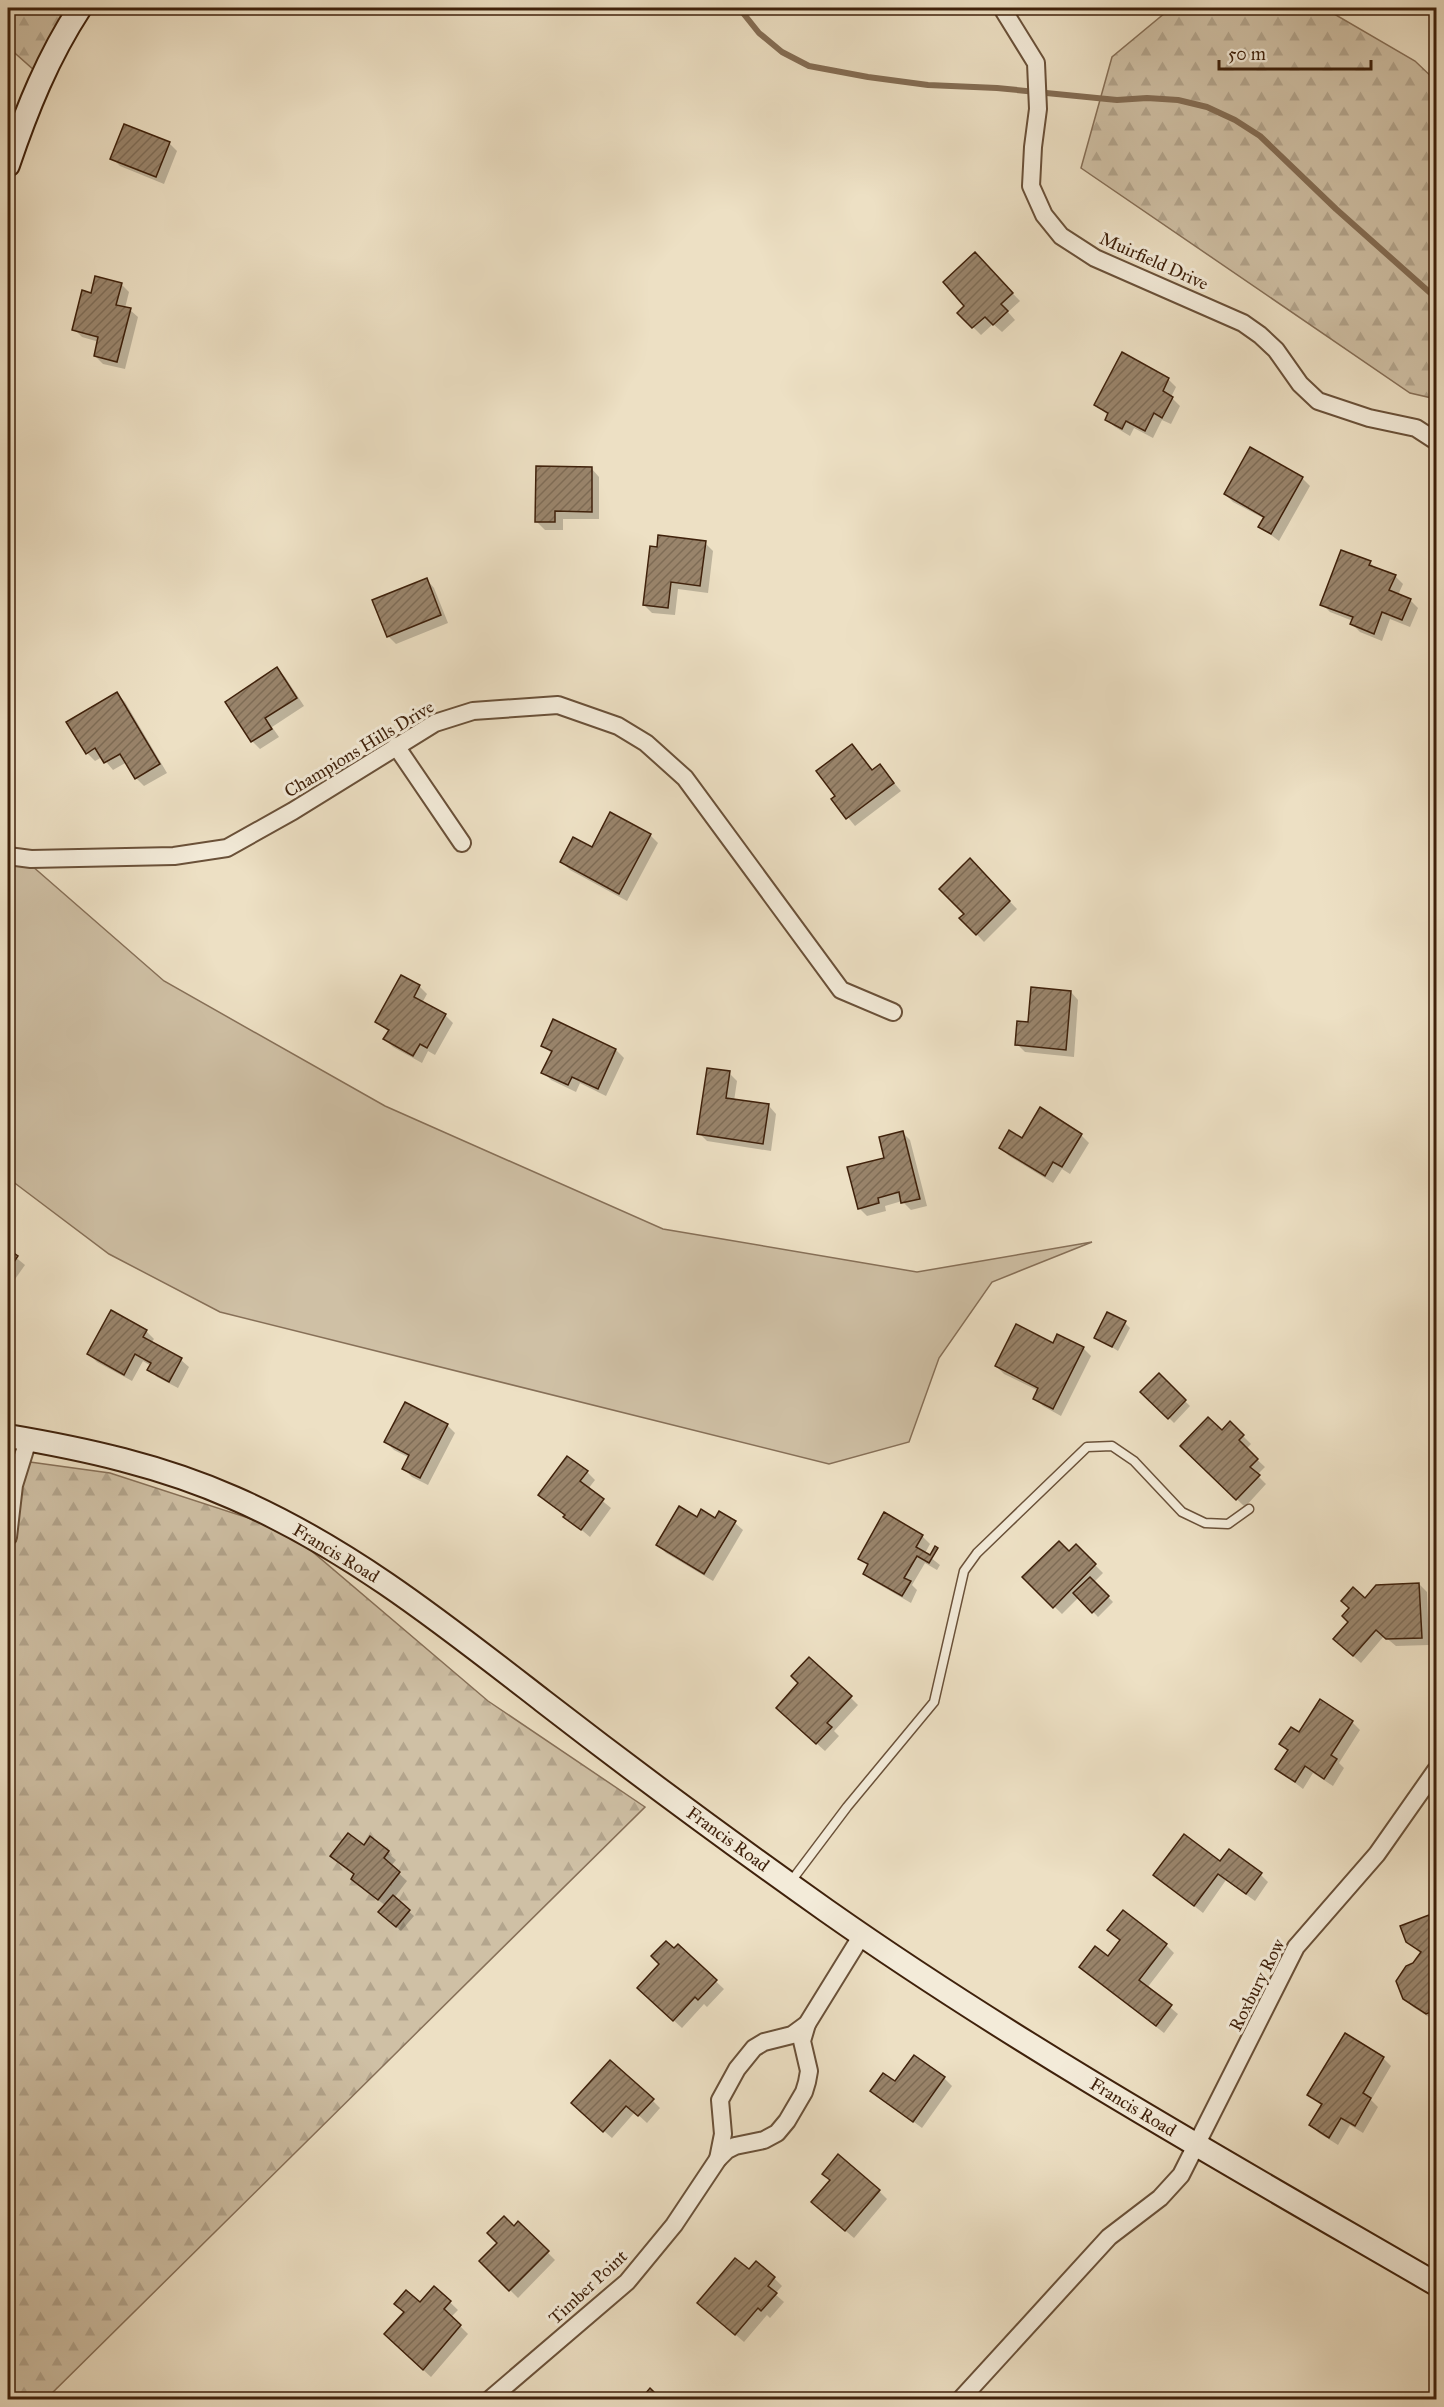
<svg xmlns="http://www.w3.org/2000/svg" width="1444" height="2407" font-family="'IM FELL Great Primer',serif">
<defs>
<pattern id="forest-firs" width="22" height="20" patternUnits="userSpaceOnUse" patternTransform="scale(1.5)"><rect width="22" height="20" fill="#cfc0a5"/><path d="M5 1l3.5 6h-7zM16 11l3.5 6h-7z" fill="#b3a58d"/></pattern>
<pattern id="building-hatch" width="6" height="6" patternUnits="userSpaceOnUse" patternTransform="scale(1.5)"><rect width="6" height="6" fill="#99846b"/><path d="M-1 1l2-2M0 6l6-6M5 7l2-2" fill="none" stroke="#7e6c56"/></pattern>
</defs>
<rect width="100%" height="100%" fill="#ede0c4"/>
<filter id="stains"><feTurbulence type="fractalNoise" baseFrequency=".00333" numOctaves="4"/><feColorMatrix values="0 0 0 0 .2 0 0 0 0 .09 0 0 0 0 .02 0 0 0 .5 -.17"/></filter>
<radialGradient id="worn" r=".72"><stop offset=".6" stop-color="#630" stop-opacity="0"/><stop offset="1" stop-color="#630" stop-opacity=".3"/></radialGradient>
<polygon fill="#cfc0a5" stroke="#877058" stroke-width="1.5" points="8,845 164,981 385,1106 663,1229 917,1272 1092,1242 992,1282 939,1358 909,1442 829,1464 220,1312 109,1254 8,1178"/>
<g fill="url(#forest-firs)" stroke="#877058" stroke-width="1.5">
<polygon points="8,8 75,8 34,70 8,47"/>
<polygon points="1171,8 1324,8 1415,61 1436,81 1436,399 1410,393 1081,168 1112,57"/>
<polygon points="8,1459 110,1473 288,1531 488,1701 645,1807 46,2399 8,2400"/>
</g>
<g fill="#0003">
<polygon points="169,143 177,151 164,184 120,166 112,158"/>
<polygon points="983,262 1020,301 1008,312 1015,320 1002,332 993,324 981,335 959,313 966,306"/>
<polygon points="121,284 129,292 125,308 130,310 138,317 125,369 103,364 95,356 99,342 82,337 74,329 92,295"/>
<polygon points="1168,379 1176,387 1171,397 1180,406 1171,424 1162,420 1153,438 1134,428 1130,436 1115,427 1107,420 1109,416 1096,405"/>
<polygon points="592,469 599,477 599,519 563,519 563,530 545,530 537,522"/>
<polygon points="1302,478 1310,486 1279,541 1260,527 1265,519 1233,502 1225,494"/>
<polygon points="705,543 713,551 708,593 678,589 675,615 652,613 644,605"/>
<polygon points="1370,562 1376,569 1395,576 1403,584 1398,595 1410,600 1418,608 1410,627 1390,619 1382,641 1360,632 1352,624 1353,621 1330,612 1322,604"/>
<polygon points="427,580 434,588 448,623 396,644 388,636"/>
<polygon points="277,669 285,677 304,706 272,727 279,737 260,749 252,741 227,702"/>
<polygon points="117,694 125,702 167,773 144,786 136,778 127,762 113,770 102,757 95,761 87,753 68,723"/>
<polygon points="852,746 873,771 880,766 901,791 855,826 833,799 837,796"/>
<polygon points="650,835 658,843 627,901 570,870 562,862 593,849"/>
<polygon points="978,868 1017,909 984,942 961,918 966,914"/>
<polygon points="419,986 427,994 422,1003 445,1015 453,1023 435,1055 428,1051 422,1063 393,1047 385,1039 389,1032 377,1022"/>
<polygon points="1071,992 1078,1000 1074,1057 1025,1052 1017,1044 1029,1024"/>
<polygon points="554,1021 616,1050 624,1058 606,1096 580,1083 576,1092 551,1080 543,1072 552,1054 543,1045"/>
<polygon points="729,1073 737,1081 734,1101 769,1106 776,1114 771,1151 707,1141 699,1133"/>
<polygon points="902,1132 910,1140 927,1206 911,1210 902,1201 885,1206 886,1211 867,1216 859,1208"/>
<polygon points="1081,1135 1089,1143 1070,1174 1062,1169 1053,1183 1009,1156 1001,1148 1022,1140"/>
<polygon points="8,1251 25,1265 8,1289"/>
<polygon points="1125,1323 1130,1328 1118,1351 1096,1337"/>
<polygon points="146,1331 154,1339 151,1343 181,1360 189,1367 178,1388 157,1377 149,1369 151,1366 143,1361 132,1381 97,1362 89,1354"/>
<polygon points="1054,1345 1083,1348 1091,1356 1061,1416 1043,1406 1035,1398 1039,1391 1004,1374 996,1366"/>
<polygon points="1159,1376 1190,1406 1174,1423 1143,1392"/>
<polygon points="1230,1423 1251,1444 1246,1449 1265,1467 1257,1475 1266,1484 1245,1507 1182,1446 1222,1432"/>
<polygon points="447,1425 455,1433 428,1485 412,1477 404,1469 410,1458 394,1450 386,1442"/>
<polygon points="587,1472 595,1480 588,1489 611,1508 590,1537 540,1495"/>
<polygon points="884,1515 922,1536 930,1544 925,1553 940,1565 937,1570 925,1563 912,1585 917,1590 911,1603 873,1581 865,1574 869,1567 860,1558"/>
<polygon points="697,1519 735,1523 743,1530 713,1581 666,1553 658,1545"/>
<polygon points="1076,1546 1103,1573 1094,1582 1113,1602 1098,1617 1079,1597 1062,1614 1024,1577 1069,1553"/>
<polygon points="1419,1584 1427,1592 1429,1645 1396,1646 1384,1636 1361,1663 1343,1647 1365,1600"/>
<polygon points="850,1697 858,1705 834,1731 839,1736 825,1751 786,1716"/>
<polygon points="1352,1722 1360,1730 1339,1763 1344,1768 1333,1786 1313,1773 1303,1789 1277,1769 1288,1752 1281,1744 1299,1734"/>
<polygon points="370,1838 396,1860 391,1866 407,1881 394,1898 414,1916 401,1931 385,1917 386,1906 361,1887 353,1879 356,1875 340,1863 364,1847"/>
<polygon points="1221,1863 1261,1875 1268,1882 1255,1901 1226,1880 1203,1913 1155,1875"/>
<polygon points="1429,1917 1436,1924 1435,2021 1413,2007 1404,1998 1414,1964 1421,1954 1407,1941"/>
<polygon points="1109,1930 1166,1945 1174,1953 1147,1988 1178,2014 1164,2033 1081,1967 1108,1958 1121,1941"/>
<polygon points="678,1946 724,1989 707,2007 704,2004 682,2028 647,1996 661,1964"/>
<polygon points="1383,2058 1391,2066 1371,2100 1378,2107 1363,2133 1350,2125 1338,2145 1319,2133 1311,2125 1322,2106 1309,2095"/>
<polygon points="944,2078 952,2086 922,2128 872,2091"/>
<polygon points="652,2100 660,2108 647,2123 635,2112 612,2138 581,2111"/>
<polygon points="831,2180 879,2191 887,2199 854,2238 821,2210"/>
<polygon points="518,2223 555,2260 518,2298 481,2261"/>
<polygon points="749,2271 774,2278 782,2286 775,2294 784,2302 770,2318 767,2315 744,2342 707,2310"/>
<polygon points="435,2288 458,2310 451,2317 468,2334 431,2377 393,2342 420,2304"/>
</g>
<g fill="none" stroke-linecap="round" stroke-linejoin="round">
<polyline stroke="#846d54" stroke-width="6" points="739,8 759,33 782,52 809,66 868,77 928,85 997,88 1117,100 1147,98 1178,100 1207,107 1235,120 1260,136 1336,209 1436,298"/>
</g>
<g fill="url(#building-hatch)" stroke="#3f210b" stroke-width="1.5">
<polygon points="124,124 170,142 156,177 110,159"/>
<polygon points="975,252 1013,293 1001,304 1008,311 993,325 985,317 972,328 957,313 964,306 943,282"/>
<polygon points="95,276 122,283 116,305 131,308 117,362 94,356 98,337 72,330 82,290 91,293"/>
<polygon points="1122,352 1169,378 1163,391 1173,397 1162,418 1154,413 1145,431 1126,421 1122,429 1105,420 1108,413 1094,405"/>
<polygon points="1250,447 1303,477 1271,534 1258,527 1264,517 1224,494"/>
<polygon points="536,466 592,467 592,512 555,511 555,522 535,522"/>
<polygon points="658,535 706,541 700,586 671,582 668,608 643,605 650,546 657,547"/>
<polygon points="1341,550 1371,561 1369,565 1396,575 1389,590 1411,599 1402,620 1382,612 1374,634 1350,624 1353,617 1320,605"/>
<polygon points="427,578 441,615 387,637 372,600"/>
<polygon points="277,667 297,698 265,718 272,729 251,742 225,702"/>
<polygon points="117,692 160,764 135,779 120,754 104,763 95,748 86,754 66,722"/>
<polygon points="852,744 872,770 880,764 894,783 846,819 831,799 835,796 816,771"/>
<polygon points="610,812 651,834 619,894 560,862 573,837 592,847"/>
<polygon points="970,858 1010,901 976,935 959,918 964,914 939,889"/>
<polygon points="401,975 420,985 414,997 446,1014 427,1048 420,1044 413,1056 383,1039 389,1030 375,1022"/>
<polygon points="1031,987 1071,991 1066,1050 1015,1045 1017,1021 1028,1022"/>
<polygon points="553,1019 616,1049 598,1089 572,1077 568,1085 541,1073 552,1051 541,1046"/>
<polygon points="707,1068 730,1071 726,1098 769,1104 763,1144 697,1134"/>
<polygon points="1040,1107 1082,1134 1062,1167 1053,1162 1045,1176 999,1148 1009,1130 1022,1138"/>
<polygon points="903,1131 920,1199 901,1203 899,1192 878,1198 879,1203 858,1209 847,1167 884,1158 879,1137"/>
<polygon points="8,1249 18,1256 8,1271"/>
<polygon points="111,1310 147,1330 143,1337 182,1358 169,1382 147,1370 151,1363 135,1354 124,1375 87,1354"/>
<polygon points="1107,1312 1126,1321 1112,1347 1094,1338"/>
<polygon points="1016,1324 1053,1343 1057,1334 1084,1347 1053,1409 1033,1399 1038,1388 995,1366"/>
<polygon points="1159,1373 1186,1400 1168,1419 1140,1392"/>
<polygon points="405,1402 448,1424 420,1478 402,1469 409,1455 384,1442"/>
<polygon points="1208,1417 1222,1430 1230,1421 1244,1435 1239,1440 1258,1459 1250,1467 1260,1475 1236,1500 1180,1446"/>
<polygon points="567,1456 588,1471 580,1481 604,1499 581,1530 563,1517 565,1515 538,1495"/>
<polygon points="679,1506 697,1517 701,1509 715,1518 719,1511 736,1521 704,1574 656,1545"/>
<polygon points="884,1512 923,1535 916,1547 930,1555 935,1546 938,1548 929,1563 917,1556 904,1578 911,1581 902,1596 863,1574 868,1564 858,1559"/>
<polygon points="1059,1541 1069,1551 1076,1544 1096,1564 1053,1608 1022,1577"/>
<polygon points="1090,1577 1109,1596 1092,1613 1073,1593"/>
<polygon points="1419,1583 1422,1638 1386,1639 1376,1630 1353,1656 1333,1639 1348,1622 1342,1616 1349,1608 1341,1601 1353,1587 1365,1598 1376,1585"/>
<polygon points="809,1657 852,1696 827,1723 832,1727 816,1744 776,1708 798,1683 791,1676"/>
<polygon points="1320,1699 1353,1721 1331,1755 1337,1759 1324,1779 1305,1766 1295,1782 1275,1769 1288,1750 1279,1744 1291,1727 1299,1732"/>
<polygon points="348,1833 364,1845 370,1836 389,1851 384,1858 400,1872 378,1900 351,1879 354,1874 330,1856"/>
<polygon points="1184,1834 1220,1861 1229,1849 1262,1873 1246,1894 1218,1874 1194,1906 1153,1875"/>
<polygon points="393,1895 410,1910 396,1927 378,1912"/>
<polygon points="1123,1910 1167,1944 1139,1980 1172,2005 1156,2026 1079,1967 1095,1946 1108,1956 1120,1940 1107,1930"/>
<polygon points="1429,1915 1436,1934 1436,2010 1426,2014 1403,1999 1396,1981 1406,1966 1413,1963 1421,1952 1406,1942 1400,1926"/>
<polygon points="666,1941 674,1948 678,1944 717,1980 698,2000 695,1997 673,2021 637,1988 659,1964 651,1956"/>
<polygon points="1345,2033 1384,2057 1363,2093 1371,2098 1355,2126 1341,2118 1329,2138 1309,2125 1322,2104 1307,2095"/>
<polygon points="914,2055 945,2077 913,2122 870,2091 883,2073 895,2081"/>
<polygon points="610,2060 654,2099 638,2116 626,2106 603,2132 571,2103"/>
<polygon points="838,2154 880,2190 845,2231 811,2202 830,2180 822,2174"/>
<polygon points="504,2216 514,2226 518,2221 549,2251 509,2291 479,2261 497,2243 487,2233"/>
<polygon points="735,2258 749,2269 756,2261 775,2277 768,2286 777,2293 761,2311 758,2308 735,2335 697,2303"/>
<polygon points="434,2286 451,2301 444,2309 461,2325 423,2370 384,2334 404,2312 394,2304 406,2290 420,2302"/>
<polygon points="650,2388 662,2400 640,2400"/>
</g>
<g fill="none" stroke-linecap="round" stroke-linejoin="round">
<defs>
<polyline id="lane" points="789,1884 847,1807 934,1702 964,1571 977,1553 1087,1447 1112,1446 1134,1461 1182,1512 1205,1523 1228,1524 1249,1509"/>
<g id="street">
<polyline points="1002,8 1036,63 1038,109 1033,147 1031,186 1044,215 1061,236 1095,258 1243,323 1260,335 1276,350 1300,384 1318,401 1369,418 1416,428 1436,441"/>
<polyline points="396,746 462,843"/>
<polyline points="8,856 31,859 174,856 227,848 293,811 435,723 473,711 558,705 618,726 646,743 685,778 841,990 893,1012"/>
<polyline points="8,1537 14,1485 28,1440"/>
<polyline points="718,2159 723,2134 720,2100 737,2069 754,2048 764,2042 792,2035 807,2024 862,1935"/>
<polyline points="489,2400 627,2282 674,2225 718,2159 727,2150 735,2146 764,2140 777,2133 787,2121 804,2092 807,2082 809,2071 802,2041 807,2024"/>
<polyline points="960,2400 1109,2237 1160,2198 1181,2175 1296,1947 1377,1854 1436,1770"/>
</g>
<g id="secondary">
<path d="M8,165C27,109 48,57 80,8"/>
<path d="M8,1436C85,1449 162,1466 234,1498C349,1548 445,1625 543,1701C636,1773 731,1843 827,1911C1022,2048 1231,2165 1436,2284"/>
</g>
</defs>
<use href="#lane" stroke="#6a5139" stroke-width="11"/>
<use href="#street" stroke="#6a5139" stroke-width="20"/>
<use href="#secondary" stroke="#3f210b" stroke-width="26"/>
<use href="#lane" stroke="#f3ebd9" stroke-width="8"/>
<use href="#street" stroke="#f3ebd9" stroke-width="16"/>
<use href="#secondary" stroke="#f3ebd9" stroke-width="22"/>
</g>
<g text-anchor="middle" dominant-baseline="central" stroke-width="6" stroke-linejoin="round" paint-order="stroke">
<g font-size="18" fill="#3f210b" stroke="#f3ebd9">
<text transform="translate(1154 261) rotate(24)">Muirfield Drive</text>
<text transform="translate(359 749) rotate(-31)">Champions Hills Drive</text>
<text transform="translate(336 1553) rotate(31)">Francis Road</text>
<text transform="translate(728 1839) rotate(36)">Francis Road</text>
<text transform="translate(1257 1985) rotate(-63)">Roxbury Row</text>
<text transform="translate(1133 2107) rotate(31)">Francis Road</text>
<text transform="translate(588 2287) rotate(-43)">Timber Point</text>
</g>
</g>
<rect width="1444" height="2407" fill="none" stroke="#ede0c4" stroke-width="30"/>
<rect x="9" y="9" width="1426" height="2389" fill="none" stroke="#3f210b" stroke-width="3"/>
<rect x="15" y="15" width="1414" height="2377" fill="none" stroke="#3f210b" stroke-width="1.5"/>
<path d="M1219 60v9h152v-9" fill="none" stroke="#3f210b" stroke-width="3"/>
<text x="1228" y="60" font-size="18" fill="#3f210b" stroke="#f3ebd9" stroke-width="4.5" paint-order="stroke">50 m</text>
<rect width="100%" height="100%" filter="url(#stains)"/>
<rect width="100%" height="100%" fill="url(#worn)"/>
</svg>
